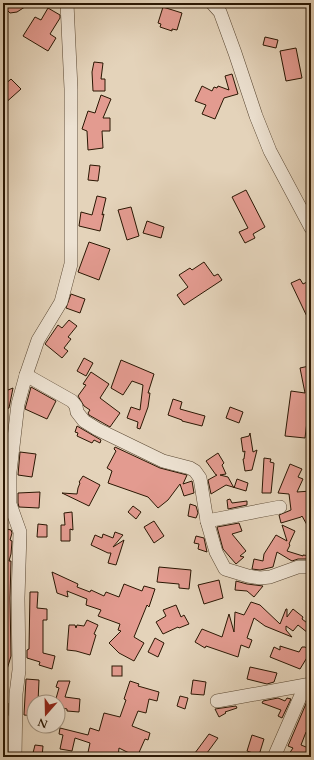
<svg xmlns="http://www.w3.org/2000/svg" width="314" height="760" font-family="Cardo,serif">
<rect width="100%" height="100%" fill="#e4d3ba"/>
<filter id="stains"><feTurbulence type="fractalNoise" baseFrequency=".005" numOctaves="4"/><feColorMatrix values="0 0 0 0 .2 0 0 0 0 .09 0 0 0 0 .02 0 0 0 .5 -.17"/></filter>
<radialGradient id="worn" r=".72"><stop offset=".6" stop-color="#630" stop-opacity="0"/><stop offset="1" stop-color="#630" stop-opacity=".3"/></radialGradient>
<g fill="#e39b90" stroke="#2a1703">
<polygon points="3,3 31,3 17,12 10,13 3,6"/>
<polygon points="163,7 182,13 177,30 172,29 172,31 160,27 161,24 158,23"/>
<polygon points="48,8 60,15 60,18 50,34 56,38 48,51 23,36 35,17 41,20"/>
<polygon points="265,37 278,40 276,48 263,45"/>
<polygon points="296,48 302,78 286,81 280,51"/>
<polygon points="94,62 103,63 101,79 105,79 105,91 93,91 92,72"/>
<polygon points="232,74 238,94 224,98 215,119 202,114 206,105 195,101 202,86 212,91 214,87 217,88 218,86 229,90 225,76"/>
<polygon points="11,79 21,89 3,105 3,86"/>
<polygon points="101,95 111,99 103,118 110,118 110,131 102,131 103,148 88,150 87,131 82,129 88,111 95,113"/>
<polygon points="90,165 100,166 98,181 88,180"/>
<polygon points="246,190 265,227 253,234 255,238 245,243 239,232 248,228 232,197"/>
<polygon points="97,196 106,198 102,215 104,214 100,231 79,226 81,212 92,215"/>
<polygon points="131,207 139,236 127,240 118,210"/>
<polygon points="147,221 164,227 161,238 143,233"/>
<polygon points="89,242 110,249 99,280 78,272"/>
<polygon points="204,262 214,276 218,274 222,280 184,305 177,295 188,287 179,275 190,268 192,270"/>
<polygon points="300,279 303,284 307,282 311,292 311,325 291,283"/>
<polygon points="71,294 85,299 80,313 66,308"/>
<polygon points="69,320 77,326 68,337 71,339 64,348 68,351 62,358 45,344 58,325 62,328"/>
<polygon points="84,358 93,363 86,376 77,371"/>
<polygon points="121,360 154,374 148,393 150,393 148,407 140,429 137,428 138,422 127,418 131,407 140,410 143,385 132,381 123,395 111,388"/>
<polygon points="309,366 311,379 311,405 309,405 305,438 285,436 291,391 305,393 300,368"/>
<polygon points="91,372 109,384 100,398 120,413 110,427 89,415 88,413 90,410 84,406 78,396 86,385 83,384"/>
<polygon points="31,387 56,401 47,419 25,409"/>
<polygon points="13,388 9,408 3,410 3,392"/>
<polygon points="173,399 182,402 180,409 205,416 202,426 182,421 182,420 168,415"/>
<polygon points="230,407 243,412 239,423 226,418"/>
<polygon points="77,426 101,440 100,443 94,440 92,443 77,436 78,433 75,432"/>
<polygon points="250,433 253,452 257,450 252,470 245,471 243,459 244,459 245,451 243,452 241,438 249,436"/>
<polygon points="115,447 160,468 187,475 183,484 192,481 194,493 184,496 180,484 168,500 158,508 148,497 108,483 112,471 107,468 116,451 114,449"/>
<polygon points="20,452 36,454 32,477 18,475"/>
<polygon points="218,453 224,463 222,465 226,474 220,475 228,477 234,488 237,479 248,483 246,491 226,485 211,494 208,480 217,475 216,475 206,461"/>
<polygon points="264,458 271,459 270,462 274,463 271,493 262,493"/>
<polygon points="290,464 302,469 298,477 303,479 297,492 311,491 311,532 302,516 301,517 281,523 279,515 291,510 289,494 278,493"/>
<polygon points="83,476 100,485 89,506 62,493 77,494 78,488 80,483 79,482"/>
<polygon points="40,492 39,508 19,507 18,503 18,493"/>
<polygon points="230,499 232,503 247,501 247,505 228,509 227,500"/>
<polygon points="190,504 196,506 198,513 196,518 188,516"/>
<polygon points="133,506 141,512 136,519 128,512"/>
<polygon points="72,512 73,530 70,529 70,541 61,541 61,525 65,525 64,513"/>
<polygon points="154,521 164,536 154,543 144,527"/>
<polygon points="239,523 242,531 232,534 246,551 240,556 244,557 236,564 223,549 217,527"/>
<polygon points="38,524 47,525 47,537 37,537"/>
<polygon points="282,525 295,531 289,544 290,545 287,551 303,556 303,555 311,556 311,559 298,559 292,561 277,552 273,567 260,570 252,569 254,559 263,561 264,554 276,535 287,541"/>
<polygon points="3,528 11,530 12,533 10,540 12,541 11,554 9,561 11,561 10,598 11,656 5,676 3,676 3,586 6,569 3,574"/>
<polygon points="115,532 123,535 113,547 124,540 116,565 108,563 111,553 108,553 91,545 95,535 102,538 103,534 113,538"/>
<polygon points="196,536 204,538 207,552 198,549 199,544 194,543"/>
<polygon points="159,567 191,570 189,589 179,588 179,584 157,582"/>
<polygon points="52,572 78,584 77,587 90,592 91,590 104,596 106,592 119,597 124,584 142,591 144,586 155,589 149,607 147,605 134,637 144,643 134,661 119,653 109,643 121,631 118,630 120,624 98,616 101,610 86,605 87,599 67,591 68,597 57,593"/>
<polygon points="219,580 223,598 204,604 198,585"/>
<polygon points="236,581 247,584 263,586 254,597 247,591 235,590"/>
<polygon points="30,592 38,592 37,608 47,609 47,620 43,620 43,653 55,656 52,669 39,665 40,662 27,658 27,650 29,649"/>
<polygon points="251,602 260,605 280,624 286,609 287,609 287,617 293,609 303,617 302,619 311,626 311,629 308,633 298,625 293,631 286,626 286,630 292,637 265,626 254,618 247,638 252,640 249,648 241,645 238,657 206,646 205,648 195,642 202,629 222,637 229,614 234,632 235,612 244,615"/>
<polygon points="176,605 181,617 184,615 189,624 179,628 178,627 163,634 156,622 166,616 163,610"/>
<polygon points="87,620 98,625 94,634 96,635 90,655 76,651 67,650 69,625 75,625 76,628 77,625 84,626"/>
<polygon points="155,638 164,643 158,657 148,652"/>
<polygon points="280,646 299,652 302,647 305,647 311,651 300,669 270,657 274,647 280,650"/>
<rect x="112" y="666" width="10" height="10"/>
<polygon points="250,667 277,673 274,682 267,684 247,679"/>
<polygon points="26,679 39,680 38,702 34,702 34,716 24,715"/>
<polygon points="193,680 206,682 204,695 191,694"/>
<polygon points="58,681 70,681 65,697 80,699 79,712 67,711 67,709 58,707 58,702 55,702 59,688 56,687"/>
<polygon points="130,681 139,684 138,686 159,692 157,701 149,699 146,713 138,711 132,726 150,733 148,740 145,739 137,757 119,748 118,757 87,757 90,743 75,738 72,751 60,749 63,735 59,734 60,728 88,735 90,728 99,731 104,713 120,717 126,700 124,699"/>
<polygon points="311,692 311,734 306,732 301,745 311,749 311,757 287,757 293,748 288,746"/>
<polygon points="180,696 188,698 185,709 177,706"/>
<polygon points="278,698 285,701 287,698 291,699 282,718 278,716 281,710 262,703 263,701"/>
<polygon points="3,702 8,703 8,715 4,726 3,725"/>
<polygon points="236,706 237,708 225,712 226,713 219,717 215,709"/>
<polygon points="209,734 218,738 204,757 192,757"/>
<polygon points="252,735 264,739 259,755 247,751"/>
<polygon points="35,745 43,746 42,757 32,757"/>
</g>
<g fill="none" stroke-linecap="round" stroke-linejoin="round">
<defs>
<g id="minor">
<polyline points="212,3 220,12 235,53 256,116 270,151 311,228"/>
<polyline points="26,375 72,401 76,406 77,412 84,421 97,429 163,461 190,468 195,471 200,478 207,521 216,552 225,569 248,576 260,578 270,577 298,567 311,567"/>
<polyline points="207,521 280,507"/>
<polyline points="217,701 311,684"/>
<polyline points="15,757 16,694 19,670 18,598 20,532 10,504 10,472 18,404 26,375 38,340 61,302 71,264 71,89 67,3"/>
<polyline points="274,757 305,686"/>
</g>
</defs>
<use href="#minor" stroke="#584631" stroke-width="14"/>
<use href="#minor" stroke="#ede2d2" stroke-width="13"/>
</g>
<rect width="314" height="760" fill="none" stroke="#e4d3ba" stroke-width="16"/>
<rect x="4" y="4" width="306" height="752" fill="none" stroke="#2a1703" stroke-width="2"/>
<rect x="8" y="8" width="298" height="744" fill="none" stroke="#2a1703"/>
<g transform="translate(46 714) rotate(200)"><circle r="19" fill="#ede2d2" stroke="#9f917f"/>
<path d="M0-3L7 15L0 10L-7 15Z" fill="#8f2418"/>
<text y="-6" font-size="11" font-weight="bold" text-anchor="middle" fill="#2a1703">N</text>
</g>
<rect width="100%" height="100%" filter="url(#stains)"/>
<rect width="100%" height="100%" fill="url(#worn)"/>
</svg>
